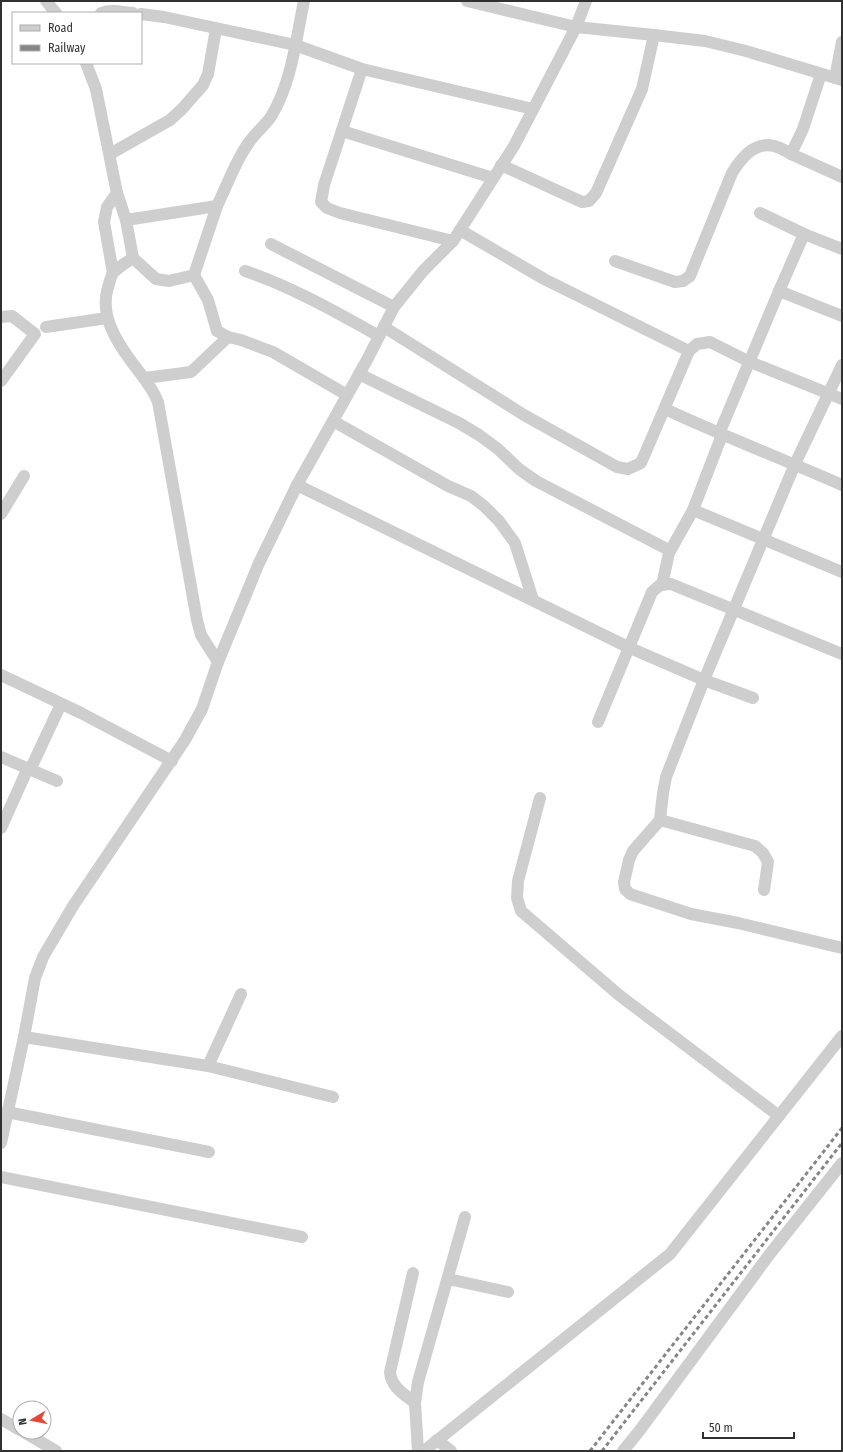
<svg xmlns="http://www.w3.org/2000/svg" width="843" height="1452" font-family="'Fira Sans Condensed',sans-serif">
<rect width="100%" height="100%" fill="#fff"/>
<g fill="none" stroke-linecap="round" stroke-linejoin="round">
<g stroke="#cecece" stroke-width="12">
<polyline points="46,1 56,13"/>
<polyline points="467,1 576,27 654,35 705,41 746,51 842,80"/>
<path d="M101,13C111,9 122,12 133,13"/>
<polyline points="141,14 164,17 295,45 362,69 533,109"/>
<path d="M86,63L96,89L117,193L126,220L133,258C127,262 118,267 113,273C110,278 109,285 107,291C101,316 116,341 131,361C141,375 152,386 158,402L197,620L201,635L218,662"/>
<polyline points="362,69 324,185 321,202 327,208 340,213 453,241"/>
<polyline points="821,74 803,129 791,154 842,177"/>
<polyline points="835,78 842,42"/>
<polyline points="342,131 493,178"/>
<polyline points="110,154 170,120 182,109 203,85 208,74 216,29"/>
<polyline points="501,165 582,202 589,201 596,193 642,89 654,35"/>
<polyline points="760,213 804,234"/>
<path d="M126,220L217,206C227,186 236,159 250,141C256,132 266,125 272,115C292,81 296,39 304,1"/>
<polyline points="460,230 544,279 689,351 697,344 710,342 750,362 842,399"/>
<polyline points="271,244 394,307"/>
<polyline points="133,258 156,279 169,281 194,275 217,206"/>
<path d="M615,261L675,282L683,281L690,276L732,173C741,158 755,141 774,146C780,147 786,151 791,154"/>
<path d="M245,271C292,287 336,312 379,336"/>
<polyline points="113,273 104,222 107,207 117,193"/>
<polyline points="194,275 208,300 217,331 228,337 241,340 273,352 347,395"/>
<polyline points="779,291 842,316"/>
<polyline points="1,317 12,316 35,334 1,381"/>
<polyline points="46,327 107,318"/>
<polyline points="384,327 524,415 617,467 628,469 641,463 689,351"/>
<polyline points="842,365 795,464 704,680 666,777 663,793 660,820 633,851 629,860 624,882 625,889 630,894 691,914 738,923 842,948"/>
<polyline points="359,374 459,423 479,435 498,449 519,469 536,481 665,548"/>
<polyline points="145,378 191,372 228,337"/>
<path d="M665,409C723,436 783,459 842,485"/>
<polyline points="333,421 448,486 471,496 484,506 499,521 515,543 533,600"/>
<polyline points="719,434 779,291 804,234 842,249"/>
<polyline points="297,485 630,648 704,680 753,698"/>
<polyline points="693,510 842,572"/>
<polyline points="1,514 24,476"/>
<polyline points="662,585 669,553 693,510 722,435"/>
<polyline points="1,675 81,713 172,761"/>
<polyline points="598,722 652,592 660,585 671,584 842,654"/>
<polyline points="1,757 57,781"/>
<polyline points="30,770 61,704"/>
<polyline points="540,798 518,881 517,898 521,911 619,995 779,1116"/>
<polyline points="660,820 755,846 763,853 768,862 764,890"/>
<polyline points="1,828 28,768"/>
<polyline points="24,1037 208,1066 333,1097"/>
<polyline points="208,1066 241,994"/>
<polyline points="7,1112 209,1152"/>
<polyline points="1,1143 24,1037 35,978 43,957 73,906 185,740 202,709 218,662 259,563 297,485 367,360 394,307 423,271 453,241 514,146 576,27 586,1"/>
<polyline points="1,1177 302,1237"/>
<path d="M413,1273L390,1372C391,1387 404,1394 415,1403"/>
<polyline points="448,1279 508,1292"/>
<polyline points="1,1419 20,1430"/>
<polyline points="24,1432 56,1451"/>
<polyline points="437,1440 451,1451"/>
<polyline points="418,1451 415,1403 418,1382 465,1217"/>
<polyline points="424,1451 670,1254 842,1036"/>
<polyline points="623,1451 640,1430 769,1255 842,1163"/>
</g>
<g stroke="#868686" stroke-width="3" stroke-dasharray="4 3" stroke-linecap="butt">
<polyline points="590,1451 842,1128"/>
<polyline points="602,1451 842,1143"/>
</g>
</g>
<rect width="843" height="1452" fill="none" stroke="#313131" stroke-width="4"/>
<rect x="12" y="12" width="130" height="52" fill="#ffffff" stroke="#adadad"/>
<rect x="20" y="25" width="20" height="6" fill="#cecece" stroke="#adadad"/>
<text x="48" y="32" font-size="12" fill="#313131">Road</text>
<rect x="20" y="45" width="20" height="6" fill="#868686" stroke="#adadad"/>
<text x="48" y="52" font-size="12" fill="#313131">Railway</text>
<g transform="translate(32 1420) rotate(260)"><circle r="19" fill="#ffffff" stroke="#adadad"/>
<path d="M0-3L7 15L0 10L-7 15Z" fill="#e44637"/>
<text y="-6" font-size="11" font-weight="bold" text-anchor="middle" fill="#313131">N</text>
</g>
<path d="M703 1432v6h91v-6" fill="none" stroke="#313131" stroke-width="2"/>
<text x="709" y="1432" font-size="12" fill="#313131" stroke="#ffffff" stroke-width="3" paint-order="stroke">50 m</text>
</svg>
